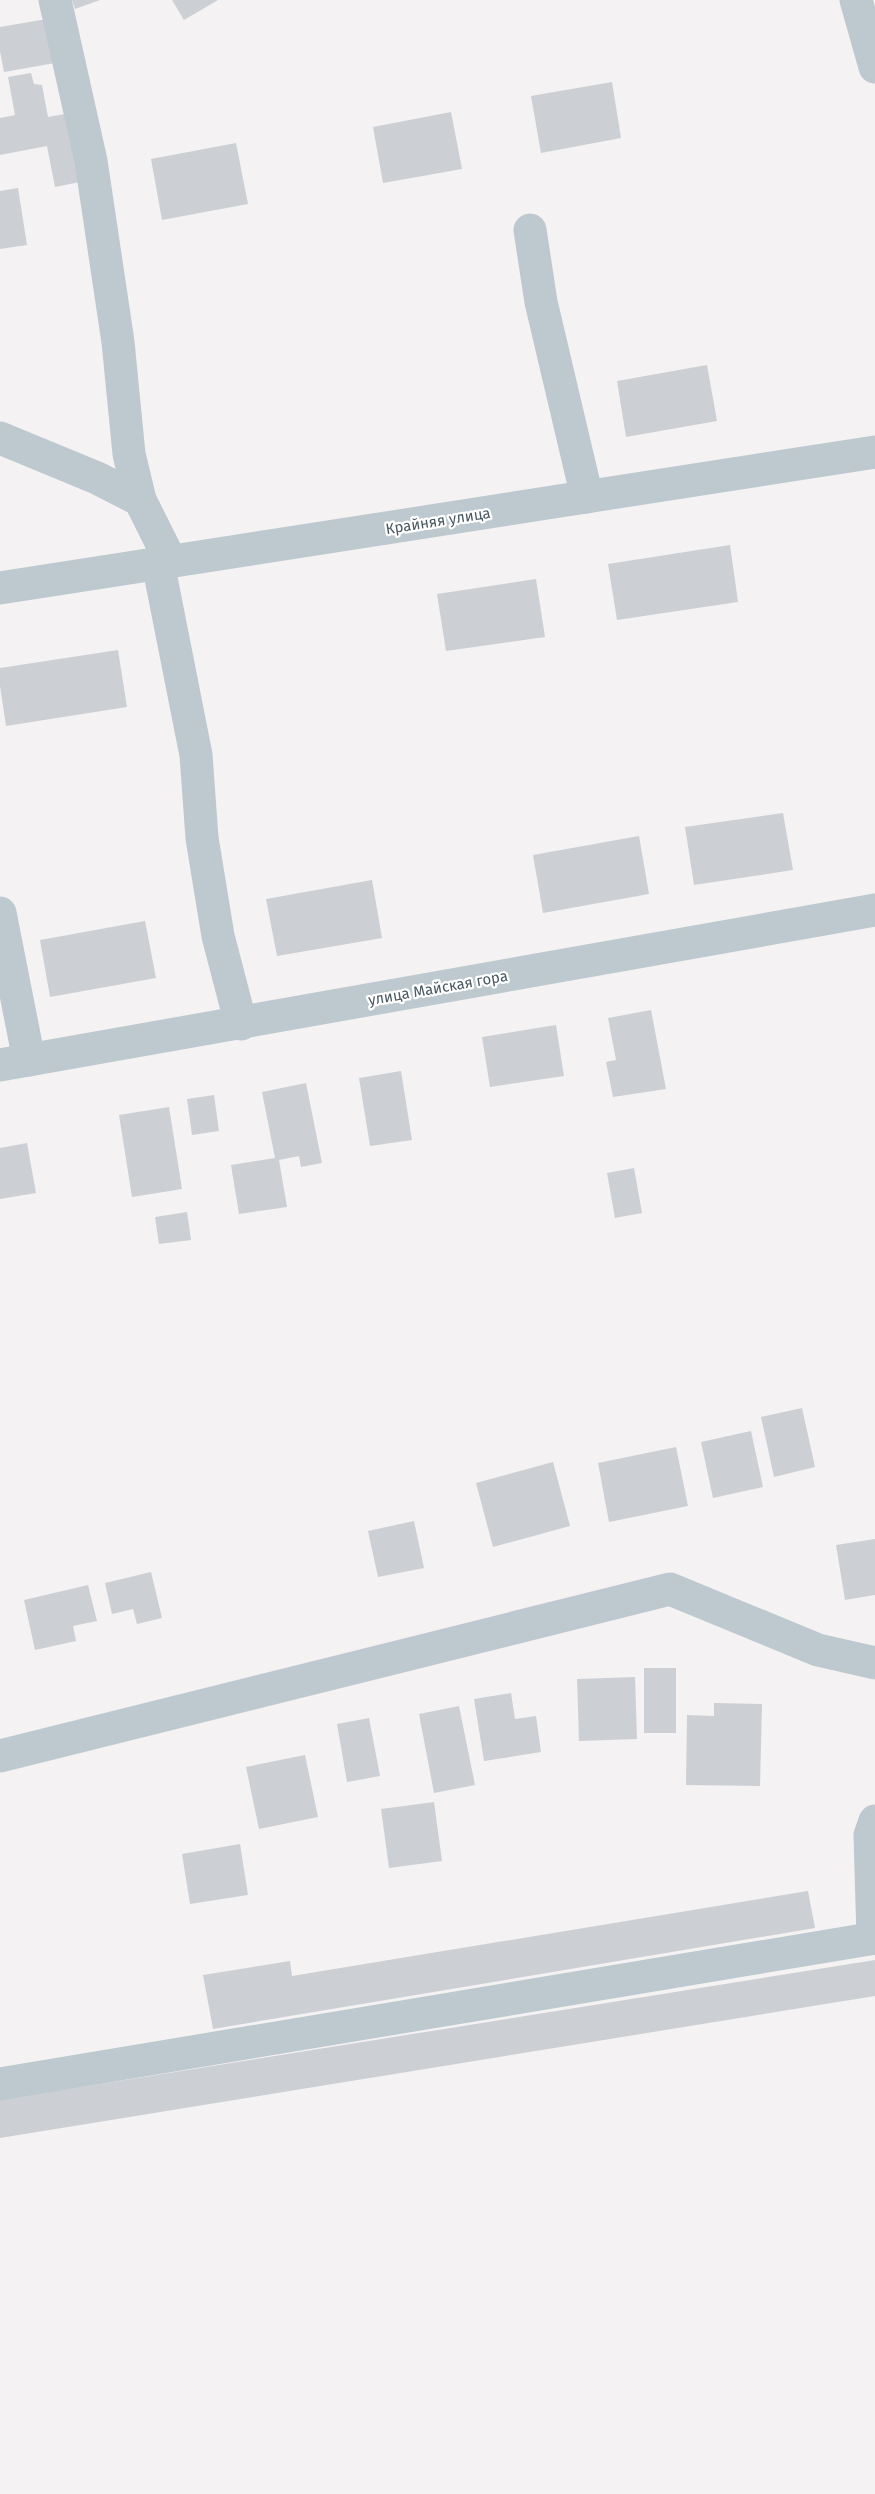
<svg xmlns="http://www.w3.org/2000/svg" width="875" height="2494" font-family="'Fira Sans',sans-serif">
<rect width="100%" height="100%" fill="#f4f2f2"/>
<g fill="#ccd0d4">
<polygon points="72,0 100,0 75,9"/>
<polygon points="172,0 218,0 184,20"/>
<polygon points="47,19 55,63 4,72 0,51 0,27"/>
<polygon points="31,73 34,84 42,85 48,117 71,113 85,181 55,187 47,146 0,155 0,118 15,115 8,77"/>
<polygon points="612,82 621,138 541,153 531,96"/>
<polygon points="451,112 462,169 383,183 373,127"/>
<polygon points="236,143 248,204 162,220 151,159"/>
<polygon points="18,188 27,245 0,249 0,191"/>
<polygon points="707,365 717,421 626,437 617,381"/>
<polygon points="730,545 738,602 617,620 608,564"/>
<polygon points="536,579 545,637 446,651 437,594"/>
<polygon points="118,650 127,707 6,726 0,686 0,668"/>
<polygon points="783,813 793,870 694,885 685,827"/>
<polygon points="639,836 649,894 543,913 533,855"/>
<polygon points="372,880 382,938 277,956 266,899"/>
<polygon points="145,921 156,978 50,997 40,940"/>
<polygon points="651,1010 666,1089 613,1097 606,1062 616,1060 608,1018"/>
<polygon points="556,1025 564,1076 490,1087 482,1037"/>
<polygon points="401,1071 412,1140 370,1146 359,1078"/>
<polygon points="306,1083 322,1163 301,1167 299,1156 279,1160 287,1207 239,1214 231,1165 275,1158 262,1092"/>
<polygon points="214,1095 219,1131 192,1135 187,1099"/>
<polygon points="169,1107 182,1189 132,1197 119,1115"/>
<polygon points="27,1143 36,1193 0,1199 0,1148"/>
<polygon points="634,1168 642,1213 615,1218 607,1173"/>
<polygon points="187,1212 191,1240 159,1244 155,1217"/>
<polygon points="802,1408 815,1467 774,1477 761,1417"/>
<polygon points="751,1431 763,1487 713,1498 701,1442"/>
<polygon points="676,1447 688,1506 609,1522 598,1463"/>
<polygon points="553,1462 570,1526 493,1547 476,1483"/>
<polygon points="414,1521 424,1568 378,1577 368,1531"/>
<polygon points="875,1539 875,1595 845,1600 836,1545"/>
<polygon points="151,1572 162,1618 137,1624 133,1609 112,1614 105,1583"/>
<polygon points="88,1585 97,1621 73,1626 76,1641 35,1650 24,1600"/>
<rect x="644" y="1668" width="32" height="65"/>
<polygon points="635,1677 637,1739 579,1741 577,1679"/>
<polygon points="511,1693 515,1719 536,1716 541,1752 484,1761 474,1699"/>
<polygon points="714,1703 762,1704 760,1786 686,1785 687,1715 714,1716"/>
<polygon points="459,1706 475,1785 434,1793 419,1714"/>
<polygon points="369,1718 380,1776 347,1782 337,1724"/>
<polygon points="305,1755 318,1817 259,1829 246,1767"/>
<polygon points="434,1802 442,1861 389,1868 381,1809"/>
<polygon points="240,1844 248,1895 190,1904 182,1854"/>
<polygon points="808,1891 815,1928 213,2029 203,1975 290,1961 292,1976"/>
<polygon points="875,1960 875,1996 0,2138 0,2100"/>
</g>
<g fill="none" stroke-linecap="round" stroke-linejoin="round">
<g stroke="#bdc9cf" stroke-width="33">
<polyline points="55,0 91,161 118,342 129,454 140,500"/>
<polyline points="856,0 875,67"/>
<polyline points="530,230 541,302 587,497"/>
<polyline points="0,438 97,478 140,500 171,562"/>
<polyline points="158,563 196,755 202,838 218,936 241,1024"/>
<polyline points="0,588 875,452"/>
<polyline points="0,913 29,1060"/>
<polyline points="0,1065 875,910"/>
<polyline points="0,1756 670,1589 818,1650 875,1663"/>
<polyline points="873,1938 870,1835 875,1821"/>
<polyline points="0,2084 875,1938"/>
</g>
</g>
<g text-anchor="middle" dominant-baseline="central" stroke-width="4.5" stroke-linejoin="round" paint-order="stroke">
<g font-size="15" fill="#495961" stroke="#fff">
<text transform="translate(438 521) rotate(-9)">Крайняя улица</text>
<text transform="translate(438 988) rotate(-10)">улица Майская гора</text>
</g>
</g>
</svg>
